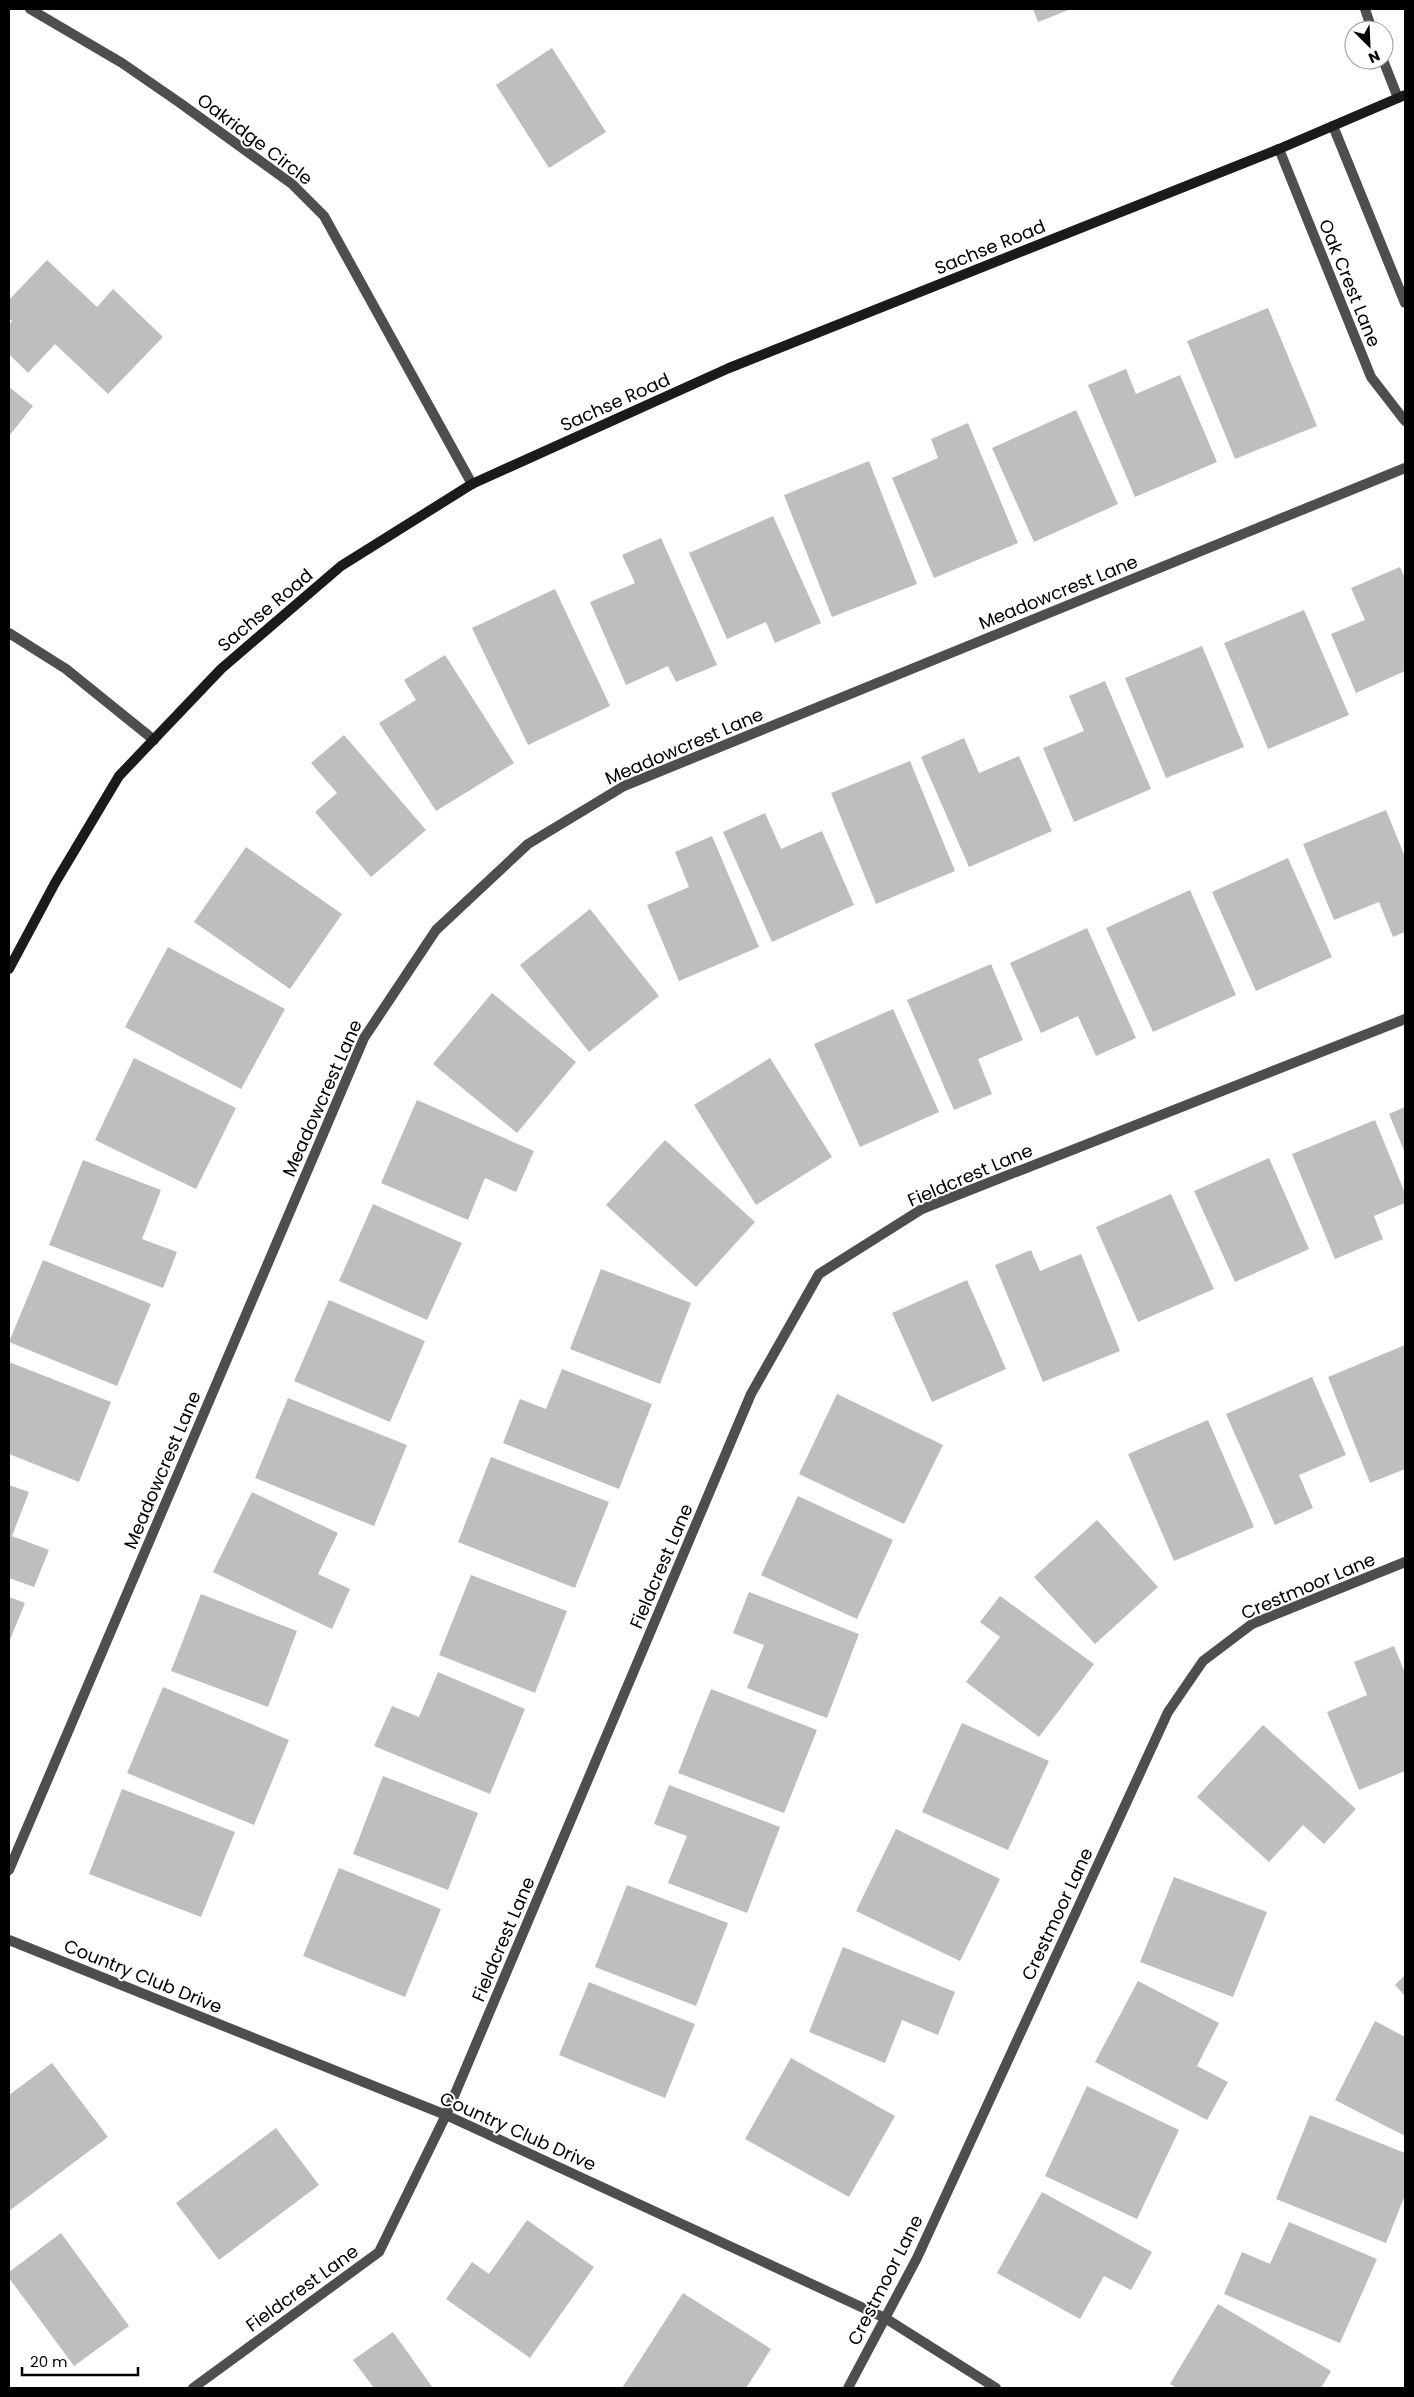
<svg xmlns="http://www.w3.org/2000/svg" width="1414" height="2397" font-family="Poppins,sans-serif">
<rect width="100%" height="100%" fill="#fff"/>
<g fill="#bebebe">
<polygon points="1033,9 1071,9 1038,22"/>
<polygon points="552,48 606,132 549,168 496,85"/>
<polygon points="47,260 97,307 113,289 163,337 108,394 55,344 28,373 9,354 9,325 12,321 9,318 9,300"/>
<polygon points="1268,308 1317,426 1235,459 1187,341"/>
<polygon points="1126,369 1136,394 1180,375 1217,462 1135,497 1088,385"/>
<polygon points="9,387 33,406 9,436"/>
<polygon points="1076,410 1118,504 1034,542 992,448"/>
<polygon points="968,423 1018,543 934,578 892,478 938,458 931,439"/>
<polygon points="869,461 917,584 832,617 784,495"/>
<polygon points="773,516 821,623 775,643 766,622 727,639 689,553"/>
<polygon points="661,538 717,665 676,682 668,666 626,685 590,602 635,583 622,555"/>
<polygon points="1400,567 1405,578 1405,671 1356,693 1331,634 1365,620 1351,588"/>
<polygon points="555,589 610,706 528,745 472,628"/>
<polygon points="1304,610 1349,715 1268,749 1224,643"/>
<polygon points="1202,646 1244,747 1166,778 1125,678"/>
<polygon points="445,655 514,763 436,811 379,723 416,700 404,680"/>
<polygon points="1105,681 1151,789 1074,822 1043,748 1084,731 1069,696"/>
<polygon points="344,735 426,830 371,877 315,812 337,793 311,763"/>
<polygon points="964,738 979,773 1019,756 1052,831 969,867 921,757"/>
<polygon points="910,761 955,871 876,904 831,793"/>
<polygon points="1386,810 1405,857 1405,932 1393,937 1379,902 1334,920 1303,844"/>
<polygon points="765,813 781,849 822,831 854,905 772,942 723,832"/>
<polygon points="712,836 759,947 679,981 647,905 689,887 675,852"/>
<polygon points="246,847 342,914 290,989 194,922"/>
<polygon points="1288,858 1332,957 1256,991 1212,892"/>
<polygon points="1190,890 1236,995 1153,1032 1106,928"/>
<polygon points="590,909 659,996 589,1052 520,965"/>
<polygon points="1087,928 1136,1038 1096,1056 1078,1016 1041,1033 1010,963"/>
<polygon points="168,947 285,1009 241,1089 125,1027"/>
<polygon points="991,964 1023,1040 978,1059 992,1094 954,1110 907,1000"/>
<polygon points="492,993 576,1062 517,1133 433,1064"/>
<polygon points="893,1009 939,1112 860,1147 814,1044"/>
<polygon points="134,1058 236,1108 196,1189 95,1140"/>
<polygon points="770,1058 832,1157 756,1205 694,1105"/>
<polygon points="417,1100 534,1151 516,1192 485,1178 468,1220 381,1183"/>
<polygon points="1405,1107 1405,1153 1389,1114"/>
<polygon points="1375,1120 1405,1193 1405,1203 1374,1216 1383,1239 1335,1259 1292,1154"/>
<polygon points="665,1140 755,1222 696,1287 606,1205"/>
<polygon points="1269,1158 1309,1249 1235,1282 1194,1191"/>
<polygon points="83,1160 161,1190 142,1239 177,1252 163,1288 49,1245"/>
<polygon points="1171,1194 1214,1289 1138,1322 1096,1227"/>
<polygon points="373,1204 462,1243 427,1320 339,1281"/>
<polygon points="1031,1250 1040,1271 1081,1254 1120,1351 1043,1382 995,1265"/>
<polygon points="43,1260 151,1304 117,1386 9,1342"/>
<polygon points="601,1269 691,1303 660,1384 570,1349"/>
<polygon points="967,1280 1006,1369 932,1402 892,1313"/>
<polygon points="329,1300 425,1341 390,1422 294,1381"/>
<polygon points="1405,1345 1405,1469 1370,1483 1328,1377"/>
<polygon points="9,1362 111,1402 79,1482 9,1454"/>
<polygon points="562,1369 652,1404 619,1489 503,1443 520,1399 546,1409"/>
<polygon points="1312,1377 1346,1455 1299,1475 1313,1508 1275,1525 1226,1414"/>
<polygon points="837,1394 943,1445 904,1524 799,1474"/>
<polygon points="288,1398 407,1445 374,1526 255,1478"/>
<polygon points="1208,1420 1254,1527 1174,1561 1128,1454"/>
<polygon points="491,1457 609,1502 575,1588 458,1542"/>
<polygon points="9,1485 29,1492 12,1536 49,1550 34,1587 9,1578"/>
<polygon points="252,1492 338,1533 318,1574 350,1589 332,1629 213,1572"/>
<polygon points="798,1496 893,1540 857,1619 761,1575"/>
<polygon points="1097,1520 1158,1587 1095,1644 1034,1577"/>
<polygon points="471,1575 567,1611 535,1693 439,1655"/>
<polygon points="749,1592 859,1634 827,1718 747,1688 764,1645 733,1633"/>
<polygon points="201,1594 297,1631 268,1707 171,1671"/>
<polygon points="1000,1596 1094,1664 1039,1737 966,1682 1000,1637 980,1622"/>
<polygon points="9,1597 25,1603 9,1642"/>
<polygon points="1394,1646 1405,1673 1405,1771 1359,1790 1327,1712 1367,1695 1354,1662"/>
<polygon points="438,1672 525,1709 490,1794 374,1746 392,1706 419,1717"/>
<polygon points="163,1687 289,1740 254,1825 127,1773"/>
<polygon points="711,1689 817,1730 784,1813 678,1773"/>
<polygon points="962,1723 1049,1761 1008,1850 922,1812"/>
<polygon points="1263,1725 1356,1809 1324,1844 1303,1825 1269,1862 1197,1797"/>
<polygon points="383,1776 478,1813 448,1890 353,1854"/>
<polygon points="669,1785 780,1827 747,1913 668,1883 687,1836 654,1824"/>
<polygon points="122,1789 235,1832 201,1917 89,1874"/>
<polygon points="896,1829 1000,1879 960,1961 856,1911"/>
<polygon points="339,1868 441,1909 405,1997 303,1956"/>
<polygon points="1174,1877 1267,1912 1233,1997 1140,1962"/>
<polygon points="627,1885 728,1923 696,2006 595,1967"/>
<polygon points="843,1947 955,1992 938,2035 902,2020 885,2063 809,2032"/>
<polygon points="1405,1975 1405,1996 1395,1985"/>
<polygon points="1138,1981 1219,2023 1197,2066 1228,2082 1207,2120 1095,2062"/>
<polygon points="589,1982 695,2024 665,2098 559,2055"/>
<polygon points="1375,2021 1405,2037 1405,2136 1335,2100"/>
<polygon points="791,2058 895,2116 849,2197 745,2139"/>
<polygon points="52,2063 108,2137 9,2211 9,2095"/>
<polygon points="1087,2086 1179,2130 1137,2219 1045,2176"/>
<polygon points="1310,2115 1405,2153 1405,2195 1386,2243 1276,2199"/>
<polygon points="276,2128 319,2185 219,2260 176,2203"/>
<polygon points="1042,2192 1152,2252 1131,2290 1104,2276 1080,2319 997,2273"/>
<polygon points="527,2220 594,2267 530,2358 446,2299 472,2262 489,2274"/>
<polygon points="1289,2222 1377,2259 1340,2343 1224,2294 1242,2252 1270,2264"/>
<polygon points="61,2233 129,2326 74,2366 9,2278 9,2272"/>
<polygon points="683,2293 771,2349 746,2388 622,2388"/>
<polygon points="1218,2304 1331,2371 1321,2388 1177,2388 1170,2384"/>
<polygon points="393,2332 433,2388 374,2388 353,2360"/>
</g>
<g fill="none" stroke-linecap="round" stroke-linejoin="round">
<polyline stroke="#4e4e4e" stroke-width="10" points="9,633 66,669 154,740"/>
<g stroke="#4e4e4e" stroke-width="10">
<polyline points="30,9 122,63 180,103 292,184 324,216 472,484"/>
<polyline points="1365,9 1372,30"/>
<polyline points="1383,60 1398,98"/>
<polyline points="1333,126 1405,303"/>
<polyline points="1279,149 1371,377 1405,421"/>
<polyline points="9,1870 364,1038 436,930 528,844 624,786 1405,468"/>
<polyline points="193,2388 379,2252 446,2115 751,1394 819,1274 922,1209 1405,1019"/>
<polyline points="848,2388 917,2258 1168,1712 1203,1661 1252,1624 1405,1562"/>
</g>
<polyline stroke="#4e4e4e" stroke-width="10" points="9,1940 446,2115 885,2318 996,2388"/>
<polyline stroke="#1b1b1b" stroke-width="10" points="9,969 55,883 119,776 221,669 341,566 472,484 729,368 1279,149 1405,95"/>
</g>
<g text-anchor="middle" dominant-baseline="central" stroke-width="4" stroke-linejoin="round" paint-order="stroke">
<g font-size="18" fill="#000" stroke="#fff">
<text transform="translate(255 139) rotate(37)">Oakridge Circle</text>
<text transform="translate(990 247) rotate(-22)">Sachse Road</text>
<text transform="translate(1350 283) rotate(68)">Oak Crest Lane</text>
<text transform="translate(615 402) rotate(-24)">Sachse Road</text>
<text transform="translate(1058 592) rotate(-22)">Meadowcrest Lane</text>
<text transform="translate(265 610) rotate(-40)">Sachse Road</text>
<text transform="translate(684 746) rotate(-23)">Meadowcrest Lane</text>
<text transform="translate(322 1098) rotate(-66)">Meadowcrest Lane</text>
<text transform="translate(970 1175) rotate(-23)">Fieldcrest Lane</text>
<text transform="translate(162 1470) rotate(-67)">Meadowcrest Lane</text>
<text transform="translate(661 1566) rotate(-67)">Fieldcrest Lane</text>
<text transform="translate(1308 1586) rotate(-23)">Crestmoor Lane</text>
<text transform="translate(1057 1914) rotate(-65)">Crestmoor Lane</text>
<text transform="translate(503 1939) rotate(-67)">Fieldcrest Lane</text>
<text transform="translate(143 1976) rotate(22)">Country Club Drive</text>
<text transform="translate(518 2131) rotate(24)">Country Club Drive</text>
<text transform="translate(885 2280) rotate(-63)">Crestmoor Lane</text>
<text transform="translate(302 2288) rotate(-36)">Fieldcrest Lane</text>
</g>
</g>
<rect width="1414" height="2397" fill="none" stroke="#000000" stroke-width="20"/>
<g transform="translate(1369 45) rotate(156)"><circle r="24" fill="#ffffff" stroke="#999999"/>
<path d="M0-4L9 19L0 12L-9 19Z" fill="#000000"/>
<text y="-8" font-size="14" font-weight="bold" text-anchor="middle" fill="#000000">N</text>
</g>
<path d="M22 2367v8h116v-8" fill="none" stroke="#000000" stroke-width="2.5"/>
<text x="30" y="2367" font-size="15" fill="#000000" stroke="#ffffff" stroke-width="4" paint-order="stroke">20 m</text>
</svg>
